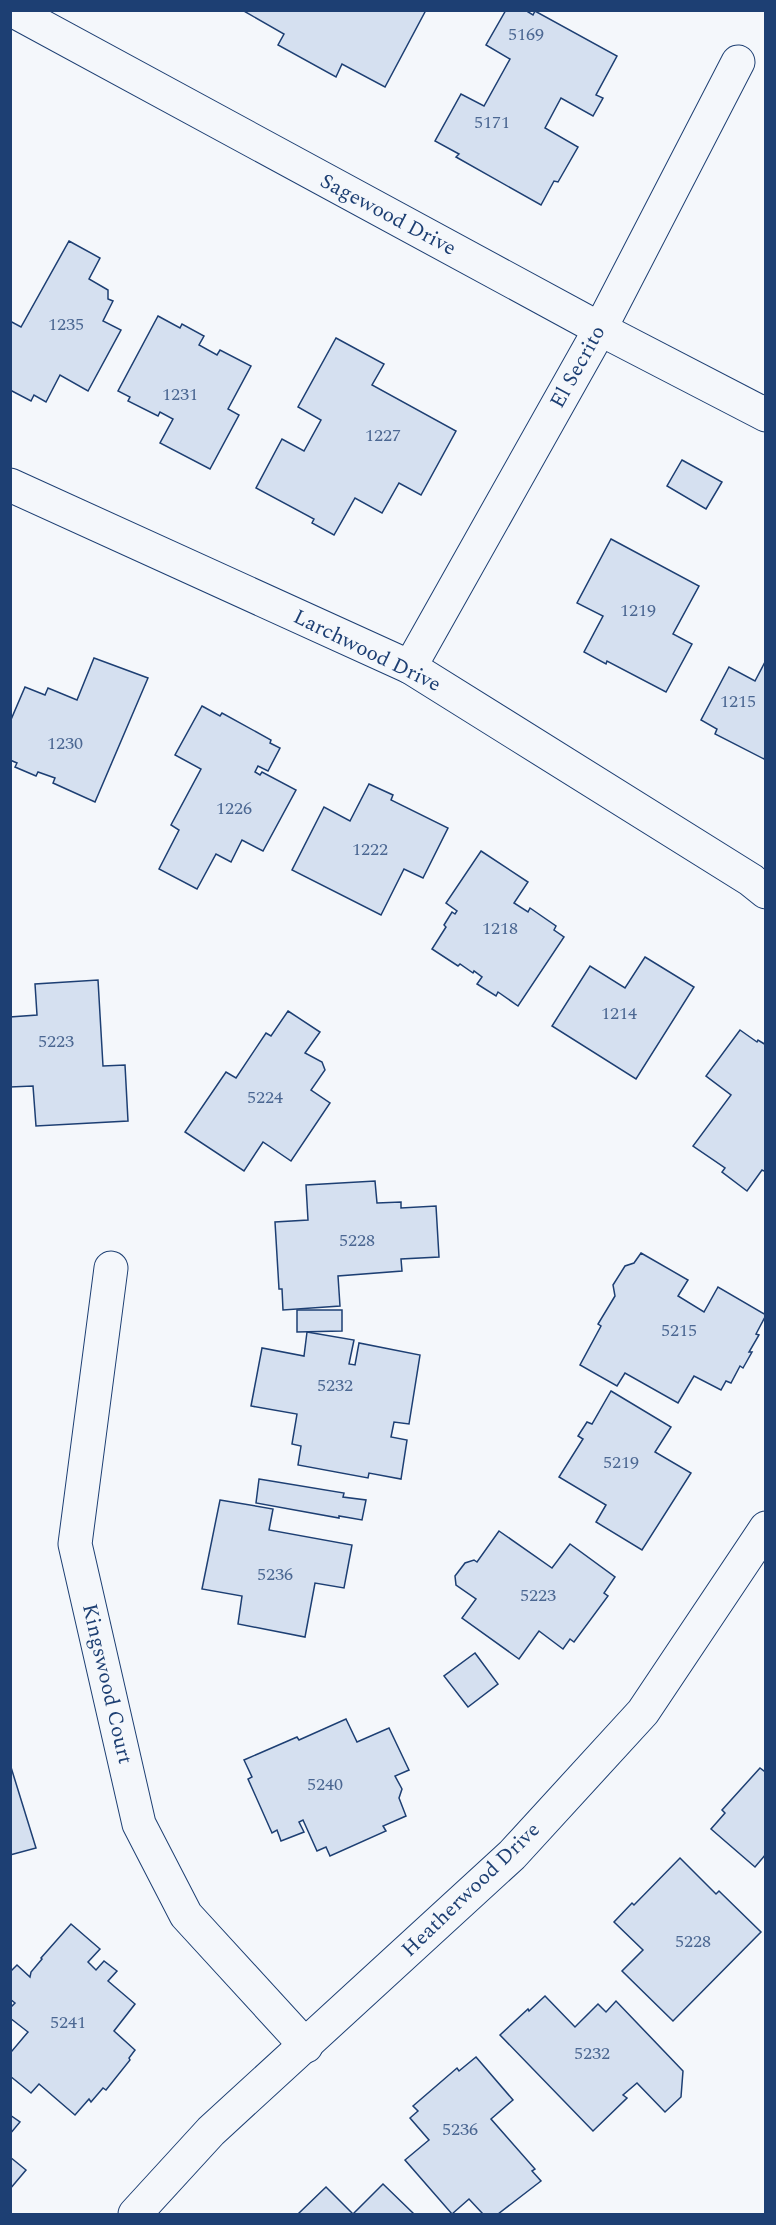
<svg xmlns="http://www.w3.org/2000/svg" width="776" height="2225" font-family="Spectral,serif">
<rect width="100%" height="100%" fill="#f4f7fb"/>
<g fill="#d5e0f0" stroke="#1d3f73" stroke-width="1.5">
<polygon points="242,10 426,10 385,87 342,64 336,77 278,45 284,34"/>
<polygon points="506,10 525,10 533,15 535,11 617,56 596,95 603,98 593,116 561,98 545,128 578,147 558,182 554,181 541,205 456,157 459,154 435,141 461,94 484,106 510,59 486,45"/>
<polygon points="69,241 100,258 89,279 108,290 108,299 113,301 103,321 121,330 88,391 60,375 46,402 34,395 31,401 10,390 10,321 21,327"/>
<polygon points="158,316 180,328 182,324 204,336 199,345 217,355 220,350 251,366 228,409 239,415 210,469 160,443 173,419 160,412 158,416 128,401 130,397 118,391"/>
<polygon points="336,338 384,364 372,385 456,431 421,495 399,483 382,513 355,498 334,535 312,523 314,519 256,488 282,439 304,451 321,420 298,407"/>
<polygon points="682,460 722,482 706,509 667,486"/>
<polygon points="611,539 699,586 673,634 692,644 666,692 607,661 606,664 584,652 603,616 577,603"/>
<polygon points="94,658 148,678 95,802 53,783 55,778 38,772 36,776 15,767 17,763 10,760 10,722 25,687 45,695 48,688 77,700"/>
<polygon points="766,660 766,760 715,734 717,729 701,720 729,667 755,681"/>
<polygon points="202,706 220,716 222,713 271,740 270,743 280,748 268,771 258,766 255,772 260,775 262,772 296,790 263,851 242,840 231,862 216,854 197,889 159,869 179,830 171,825 201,769 175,755"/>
<polygon points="369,784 393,795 391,800 448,828 423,878 404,869 381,915 292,870 324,807 350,821"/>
<polygon points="481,851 528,882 514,903 528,912 530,908 556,926 554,930 564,937 518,1006 498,992 496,996 477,984 482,977 474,971 473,973 460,964 458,966 432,949 446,927 444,925 452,912 455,914 457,911 446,903"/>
<polygon points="645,957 694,987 636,1079 552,1026 590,966 625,988"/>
<polygon points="98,980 103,1066 125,1065 128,1121 36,1126 33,1086 10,1087 10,1017 37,1015 35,984"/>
<polygon points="288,1011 320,1032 305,1053 322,1062 325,1070 311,1090 330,1103 291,1161 263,1142 244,1171 185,1132 226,1072 236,1078 266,1033 271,1036"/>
<polygon points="740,1030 757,1042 758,1040 766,1045 766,1172 762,1170 747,1191 722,1172 725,1168 693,1146 731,1095 706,1076"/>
<polygon points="375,1181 377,1203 401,1202 401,1208 436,1206 439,1257 401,1259 402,1271 338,1276 340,1306 283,1310 282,1289 279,1289 275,1222 308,1220 306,1185"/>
<polygon points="641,1253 688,1280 678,1296 704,1312 718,1287 766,1315 756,1334 759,1335 749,1352 752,1352 743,1368 740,1366 731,1383 726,1381 721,1390 694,1376 678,1403 625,1373 617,1386 580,1365 601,1326 598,1324 615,1296 613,1285 625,1266 634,1263"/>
<polygon points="297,1310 342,1310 342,1331 297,1332"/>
<polygon points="307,1332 354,1340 349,1364 355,1365 359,1343 420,1355 409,1424 394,1422 391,1437 407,1440 401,1479 369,1473 368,1478 298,1465 301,1446 292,1444 297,1414 251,1406 262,1348 304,1356"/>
<polygon points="611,1391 671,1427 655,1452 691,1473 642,1550 596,1522 606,1505 559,1477 583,1439 578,1436 587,1422 592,1424"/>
<polygon points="259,1479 344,1493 343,1497 366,1500 362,1520 339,1516 339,1518 256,1503"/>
<polygon points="220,1500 273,1509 269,1530 352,1545 344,1588 315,1583 305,1637 238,1624 242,1596 202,1589"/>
<polygon points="499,1531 552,1568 570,1544 615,1577 604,1593 608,1596 574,1642 570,1639 563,1649 539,1631 519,1659 462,1618 476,1599 456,1585 455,1576 465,1563 474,1560 477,1562"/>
<polygon points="475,1653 498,1684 468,1707 444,1676"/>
<polygon points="346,1719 357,1742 389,1728 409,1770 395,1776 402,1789 399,1798 406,1816 383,1826 386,1831 330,1856 326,1847 317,1851 303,1820 299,1822 304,1832 281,1841 277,1830 272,1833 248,1779 252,1777 244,1760 297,1737 299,1740"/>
<polygon points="10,1764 36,1848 10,1855"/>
<polygon points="760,1768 764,1771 766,1769 766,1854 755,1867 711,1829 725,1813 722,1810"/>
<polygon points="680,1858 716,1894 719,1891 761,1932 673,2021 622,1971 643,1950 614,1922 632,1903 634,1905"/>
<polygon points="71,1924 100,1949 88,1962 96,1970 104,1961 117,1971 108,1981 135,2004 114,2031 135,2050 129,2058 130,2060 106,2090 103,2088 91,2102 89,2099 75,2115 39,2084 31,2093 10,2076 10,2049 12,2051 28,2032 10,2018 10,2008 15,2003 10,1999 10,1972 17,1965 30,1977 31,1972 42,1959 41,1958"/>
<polygon points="545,1996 575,2027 598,2004 606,2012 616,2001 683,2071 681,2097 665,2112 637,2083 623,2095 627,2098 593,2131 500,2035 528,2009 529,2011"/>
<polygon points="476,2057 513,2100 491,2119 535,2169 532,2171 541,2181 498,2214 483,2214 469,2199 452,2214 405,2160 429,2140 410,2118 418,2111 413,2106 457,2068 459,2071"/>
<polygon points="10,2115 20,2122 10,2134"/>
<polygon points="10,2157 26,2170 10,2189"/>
<polygon points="383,2184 414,2214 298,2214 326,2187 353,2214"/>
</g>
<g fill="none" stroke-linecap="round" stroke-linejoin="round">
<defs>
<g id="minor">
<polyline points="12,10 600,329"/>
<polyline points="10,485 410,667 751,880 766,892"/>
<polyline points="410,667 600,329 738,62"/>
<polyline points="111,1268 75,1544 139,1824 186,1915 306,2046"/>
<polyline points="135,2214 211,2131 512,1855 643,1712 766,1528"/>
</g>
<polyline id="tertiary" points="600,329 766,415"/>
</defs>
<use href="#minor" stroke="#1d3f73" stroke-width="35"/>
<use href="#tertiary" stroke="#1d3f73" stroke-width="35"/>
<use href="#minor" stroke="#f4f7fb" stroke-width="33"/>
<use href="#tertiary" stroke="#f4f7fb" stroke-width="33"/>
</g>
<g text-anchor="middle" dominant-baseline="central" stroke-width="4.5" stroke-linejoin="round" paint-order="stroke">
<g font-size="18" fill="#4b6792">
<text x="526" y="34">5169</text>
<text x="492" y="122">5171</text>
<text x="66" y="324">1235</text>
<text x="180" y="394">1231</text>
<text x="383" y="435">1227</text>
<text x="638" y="610">1219</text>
<text x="738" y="701">1215</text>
<text x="65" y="743">1230</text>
<text x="234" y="808">1226</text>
<text x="370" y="849">1222</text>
<text x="500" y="928">1218</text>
<text x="619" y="1013">1214</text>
<text x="56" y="1041">5223</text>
<text x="265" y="1097">5224</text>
<text x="357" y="1240">5228</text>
<text x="679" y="1330">5215</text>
<text x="335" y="1385">5232</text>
<text x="621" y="1462">5219</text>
<text x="275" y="1574">5236</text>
<text x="538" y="1595">5223</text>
<text x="325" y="1784">5240</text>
<text x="693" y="1941">5228</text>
<text x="68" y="2022">5241</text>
<text x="592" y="2053">5232</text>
<text x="460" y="2129">5236</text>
</g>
<g font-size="21" fill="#1d3f73" stroke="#f4f7fb">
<text transform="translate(388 215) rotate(28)">Sagewood Drive</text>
<text transform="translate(578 367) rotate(-61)">El Secrito</text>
<text transform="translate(367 651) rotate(26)">Larchwood Drive</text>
<text transform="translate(107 1684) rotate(77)">Kingswood Court</text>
<text transform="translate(471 1890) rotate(-44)">Heatherwood Drive</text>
</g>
</g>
<rect width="776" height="2225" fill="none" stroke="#1d3f73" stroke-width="24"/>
</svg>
